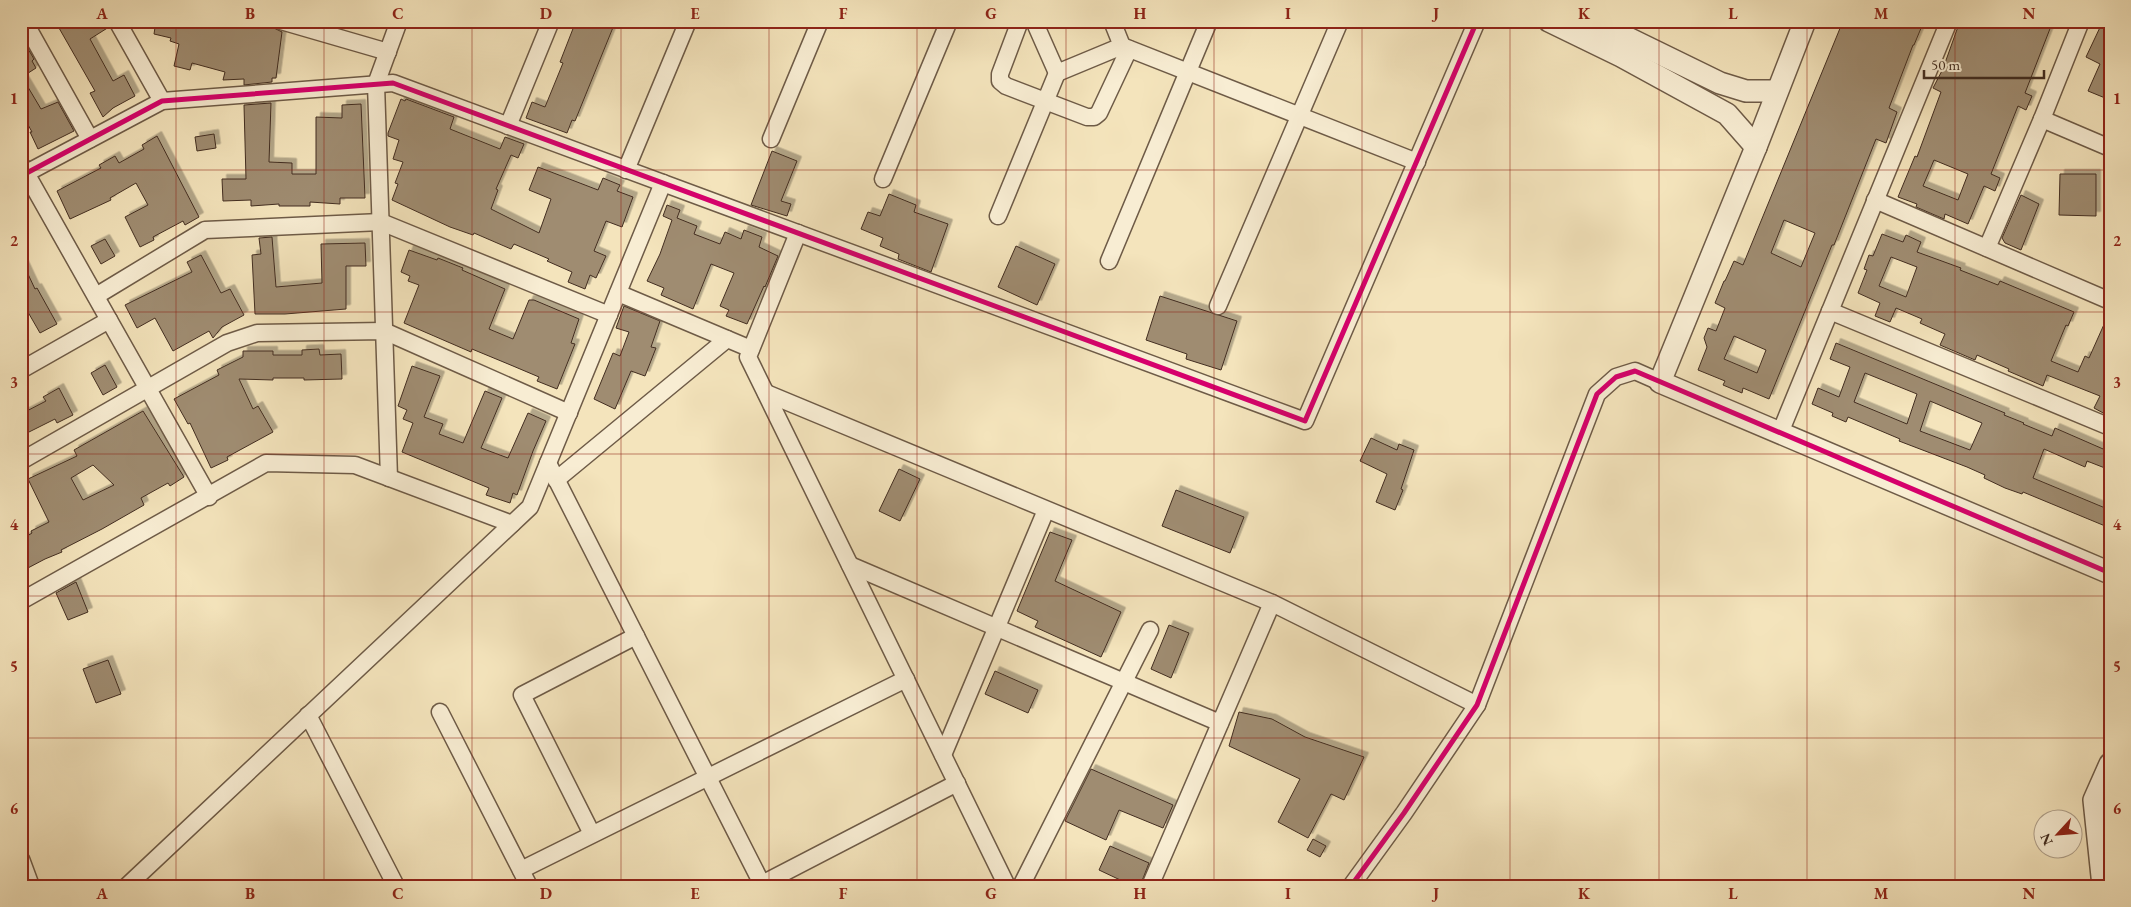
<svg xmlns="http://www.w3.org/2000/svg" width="2131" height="907" font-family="'EB Garamond',serif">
<defs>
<filter id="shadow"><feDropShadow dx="4.5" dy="-4.5" stdDeviation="0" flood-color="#0004"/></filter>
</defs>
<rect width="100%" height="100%" fill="#f4e4bc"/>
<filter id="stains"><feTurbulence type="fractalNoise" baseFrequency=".004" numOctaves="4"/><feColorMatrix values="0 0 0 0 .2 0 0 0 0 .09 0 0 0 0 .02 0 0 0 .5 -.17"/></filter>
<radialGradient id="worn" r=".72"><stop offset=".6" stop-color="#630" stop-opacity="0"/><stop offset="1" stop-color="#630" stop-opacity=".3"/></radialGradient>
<g fill="#9f8c71" stroke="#422d20" fill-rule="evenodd" filter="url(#shadow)">
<polygon points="55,21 107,21 109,27 90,39 113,81 124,75 135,96 113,108 103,117 90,93 95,91"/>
<polygon points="156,21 263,21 271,23 274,28 282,32 276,78 272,78 272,82 244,85 244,79 223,80 225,72 192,63 190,70 174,66 179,44 170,41 171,38 154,34"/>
<polygon points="576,21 604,21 614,25 575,121 572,120 567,133 526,118 532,102 545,107 563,63 560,62"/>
<path d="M1843,21H1924L1914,45H1913L1889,108L1897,112L1886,143L1876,139L1834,245H1832L1769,399L1743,388L1742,393L1723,385L1725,381L1698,370L1707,347L1704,338L1708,328L1716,331L1725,308L1715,303L1724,281H1725L1734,261L1743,265ZM1784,220L1815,233L1801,267L1771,253ZM1734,336L1766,350L1757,373L1724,359Z"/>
<path d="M1960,21H2053L2025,93L2032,96L2026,110L2018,106L1991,174L2000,178L1995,191L1984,186L1968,224L1945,214L1944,219L1916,207L1917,204L1898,197L1915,156L1917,157L1941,92L1933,88L1946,63H1945ZM1934,160L1968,174L1958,200L1923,186Z"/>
<polygon points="2103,21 2110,21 2110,100 2088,91 2100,64 2086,57"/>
<polygon points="21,37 34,59 32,61 36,68 22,77 41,109 58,102 74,131 38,149 30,132 32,132 21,112"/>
<polygon points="401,99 405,101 406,99 454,117 450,129 500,149 505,137 524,144 518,158 511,155 496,189 498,190 491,209 539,233 551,199 529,190 538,167 598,190 603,178 620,185 617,191 633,197 622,227 606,221 594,251 606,256 596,278 590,275 585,289 568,282 572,272 547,261 549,259 514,244 511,249 474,233 473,235 450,227 392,200 398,184 395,183 403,162 393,159 399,140 388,136 388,133"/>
<polygon points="271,103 269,162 292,163 292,174 316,174 316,117 342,118 342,105 361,104 365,198 340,198 340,204 310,202 310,206 279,206 279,204 251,206 251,200 223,201 222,179 246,179 244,105"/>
<polygon points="214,134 216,148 197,151 195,137"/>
<polygon points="157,136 199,217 185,225 183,221 153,237 154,240 140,247 125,217 148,205 136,183 110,198 111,200 70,219 57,191 101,168 99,165 115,156 119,163 144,149 142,145"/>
<polygon points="772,151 797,161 781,201 791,204 787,216 751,205"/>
<polygon points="2060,174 2096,174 2096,216 2059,215"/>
<polygon points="889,194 916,205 914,212 948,224 931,272 898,259 899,254 880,246 883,238 861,229 868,212 880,216"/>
<polygon points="2021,195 2039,204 2021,250 2005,243 2002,238"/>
<polygon points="667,205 680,210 677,218 697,226 694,234 720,244 725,232 741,239 744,230 762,237 759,247 778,256 765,287 764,286 747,324 726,316 729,310 720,306 734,273 711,264 693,309 661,295 664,288 647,281 660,254 672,220 663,216"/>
<path d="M1882,234L1903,242L1906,235L1921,242L1917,252L1961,268L1960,270L1998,285L2000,281L2074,312L2068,326L2066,325L2051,361L2078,372L2085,356L2089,358L2110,311V405L2105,414L2094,408L2100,396L2067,383L2047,375L2043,386L2008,371L2009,369L1977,355L1975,360L1940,345L1945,334L1920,323L1922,319L1896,308L1890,322L1875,316L1880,303L1858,293L1867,270L1864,269L1869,255L1873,256ZM1891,257L1917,267L1906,297L1879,286Z"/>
<polygon points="272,237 276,287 322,283 321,244 365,243 366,266 346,266 346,309 285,314 255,314 252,255 261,254 259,238"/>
<polygon points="105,239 115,256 101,264 91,246"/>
<polygon points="1016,246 1055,264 1037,305 998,287"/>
<polygon points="409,250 437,260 438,258 463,268 462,270 505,289 489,329 513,339 529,300 534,300 579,319 571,343 575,344 557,389 537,381 539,377 513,366 472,349 471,352 404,323 419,285 408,281 410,276 401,272"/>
<polygon points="201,255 221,293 230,289 244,315 222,327 213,338 209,331 173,351 155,318 137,328 125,305 192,272 187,262"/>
<polygon points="21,259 35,289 37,288 57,324 40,333 21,300"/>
<polygon points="1160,296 1237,321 1221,370 1186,359 1187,354 1146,340"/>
<polygon points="624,306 660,321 651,347 656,348 645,376 631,371 615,409 594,399 613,353 620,356 629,332 616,328"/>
<path d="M1836,343L2005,413L2004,415L2024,423L2023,424L2052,436L2055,428L2110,452V470L2087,461L2085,467L2044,449L2033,478L2110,510V528L2023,492L2022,494L2005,488L1984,478L1985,475L1967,467L1899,441L1900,439L1848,417L1846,422L1832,416L1833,413L1812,404L1818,388L1839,397L1850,367L1830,359ZM1865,373L1917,394L1907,424L1854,402ZM1930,401L1982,423L1970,450L1920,431Z"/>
<polygon points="319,349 320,355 341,354 342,379 304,380 304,378 273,378 273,380 239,379 253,409 258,406 273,432 227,457 228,460 211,468 190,423 188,424 174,399 219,375 217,370 243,357 243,351 273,351 273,355 302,355 302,350"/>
<polygon points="105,365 117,387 103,395 91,373"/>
<polygon points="412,366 440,376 424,417 443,424 439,434 463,443 485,391 502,398 481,448 508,458 528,413 546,421 533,451 517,495 513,493 510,503 486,495 489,488 402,452 413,423 403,419 407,410 398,406"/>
<polygon points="59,388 73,415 57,423 55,419 21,436 21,414 46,401 43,397"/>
<path d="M143,411L184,477L170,486L168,483L141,498L144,505L102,529L61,550L62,552L45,559L26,569L21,561V540L32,533L31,531L49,522L28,479L77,456L74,450ZM93,465L114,485L83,500L71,478Z"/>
<polygon points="1371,438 1397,450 1399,444 1414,450 1401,489 1403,490 1395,510 1376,502 1387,474 1360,461"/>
<polygon points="899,469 920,479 900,521 879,511"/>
<polygon points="1176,490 1244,517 1230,553 1162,526"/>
<polygon points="1050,532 1072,540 1055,581 1121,612 1101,657 1035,627 1038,621 1017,611"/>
<polygon points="76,582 88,612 68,620 56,593"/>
<polygon points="1169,625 1189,633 1171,678 1151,669"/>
<polygon points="108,660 121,694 96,703 83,669"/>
<polygon points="995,671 1038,690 1028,713 985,694"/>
<polygon points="1239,712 1272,719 1305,737 1364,757 1344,800 1331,794 1308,838 1278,822 1300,779 1229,746"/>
<polygon points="1091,769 1173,805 1163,828 1119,810 1106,840 1065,821"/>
<polygon points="1313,839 1326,846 1320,857 1307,850"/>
<polygon points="1110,846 1149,863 1140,886 1133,886 1099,870"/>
</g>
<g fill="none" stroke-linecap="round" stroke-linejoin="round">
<defs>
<g id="minor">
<polyline points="24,21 90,139"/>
<polyline points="117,21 162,101"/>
<polyline points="281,21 388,52"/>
<polyline points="1020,21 1000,74 1000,81 1006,86 1087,117 1094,117 1099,113 1129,49"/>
<polyline points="1034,21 1057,73 1122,46 1112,21"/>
<polyline points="1122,46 1417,162"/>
<polyline points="2042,119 2110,148"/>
<polyline points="508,126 551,21"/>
<polyline points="771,139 820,21"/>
<polyline points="22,166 209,497"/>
<polyline points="626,170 688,21"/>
<polyline points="21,176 162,101 393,83 1305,421 1477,21"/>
<polyline points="883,179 949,21"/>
<polyline points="1875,200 2110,301"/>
<polyline points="998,216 1057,73"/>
<polyline points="798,233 748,357 1007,886"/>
<polyline points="1987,248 2042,119 2081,21"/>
<polyline points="1109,261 1209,21"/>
<polyline points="618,293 751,349"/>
<polyline points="96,296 205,230 381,222 609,315"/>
<polyline points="1218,306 1340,21"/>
<polyline points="1830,311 2110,427"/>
<polyline points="21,370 109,320"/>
<polyline points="766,393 1272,603 1477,705"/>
<polyline points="1780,433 1949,21"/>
<polyline points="21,461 227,343 257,333 384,331 569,413"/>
<polyline points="548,463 763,886"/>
<polyline points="389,478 376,84 399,21"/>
<polyline points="556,480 727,339"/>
<polyline points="850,565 1220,723"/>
<polyline points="21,601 266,463 355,465 512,524"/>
<polyline points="440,712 529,886"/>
<polyline points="308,715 396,886"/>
<polyline points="943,755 1046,510"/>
<polyline points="592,834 522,695 636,636"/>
<polyline points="21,859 31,886"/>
<polyline points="521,870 906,679"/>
<polyline points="127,886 530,507 663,183"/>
<polyline points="758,886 957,783"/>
<polyline points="1021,886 1150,630"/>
<polyline points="1150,886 1272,603"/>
<polyline points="1351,886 1404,813 1477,705 1597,394 1616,377 1635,371 1660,382"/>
</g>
<g id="tertiary">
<polyline points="1549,21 1621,56 1727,114 1756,147"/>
<polyline points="1593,21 1720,83 1746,91 1777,91"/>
<polyline points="1805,21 1756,147 1660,382 2110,573"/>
<polyline points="2103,886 2094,800 2110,764"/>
</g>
</defs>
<use href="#minor" stroke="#6e5b47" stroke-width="19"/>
<use href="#tertiary" stroke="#6e5b47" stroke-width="24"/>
<use href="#minor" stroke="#f8edd3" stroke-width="16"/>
<use href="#tertiary" stroke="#f8edd3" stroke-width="21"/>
<defs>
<g id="cycleway">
<polyline points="21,176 162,101 393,83 1305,421 1477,21"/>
<polyline points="1351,886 1404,813 1477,705 1597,394 1616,377 1635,371 2110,573"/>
</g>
</defs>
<use href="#cycleway" stroke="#f8edd3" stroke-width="8"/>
<use href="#cycleway" stroke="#d6006c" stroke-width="5"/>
</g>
<path fill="none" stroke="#8f2418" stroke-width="1" stroke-opacity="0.55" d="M176,21V886M324,21V886M472,21V886M621,21V886M769,21V886M917,21V886M1066,21V886M1214,21V886M1362,21V886M1510,21V886M1659,21V886M1807,21V886M1955,21V886M21,170H2110M21,312H2110M21,454H2110M21,596H2110M21,738H2110"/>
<rect width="2131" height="907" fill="none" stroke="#f4e4bc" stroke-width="55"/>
<g transform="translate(2058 834) rotate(244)"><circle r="24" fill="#f8edd3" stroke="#afa08b"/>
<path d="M0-4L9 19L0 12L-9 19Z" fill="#8f2418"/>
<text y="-8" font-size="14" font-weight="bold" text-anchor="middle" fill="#422d20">N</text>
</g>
<path d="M1924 70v8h120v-8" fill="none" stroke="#422d20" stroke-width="2.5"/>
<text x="1931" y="70" font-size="15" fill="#422d20" stroke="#f8edd3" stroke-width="4" paint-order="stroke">50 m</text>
<rect x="28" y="28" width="2076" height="852" fill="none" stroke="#8f2418" stroke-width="2"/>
<g font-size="16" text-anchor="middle" font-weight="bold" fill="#8f2418">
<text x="102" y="19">A</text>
<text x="250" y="19">B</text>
<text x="398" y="19">C</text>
<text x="546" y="19">D</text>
<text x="695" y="19">E</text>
<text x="843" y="19">F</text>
<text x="991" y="19">G</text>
<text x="1140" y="19">H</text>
<text x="1288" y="19">I</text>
<text x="1436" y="19">J</text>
<text x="1584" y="19">K</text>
<text x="1733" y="19">L</text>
<text x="1881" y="19">M</text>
<text x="2029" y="19">N</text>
<text x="14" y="104">1</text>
<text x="2117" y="104">1</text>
<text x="14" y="246">2</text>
<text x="2117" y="246">2</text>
<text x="14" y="388">3</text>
<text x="2117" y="388">3</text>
<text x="14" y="530">4</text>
<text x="2117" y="530">4</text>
<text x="14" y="672">5</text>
<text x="2117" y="672">5</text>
<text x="14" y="814">6</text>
<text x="2117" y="814">6</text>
<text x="102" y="899">A</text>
<text x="250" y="899">B</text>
<text x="398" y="899">C</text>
<text x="546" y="899">D</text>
<text x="695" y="899">E</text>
<text x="843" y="899">F</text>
<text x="991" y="899">G</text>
<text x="1140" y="899">H</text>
<text x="1288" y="899">I</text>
<text x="1436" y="899">J</text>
<text x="1584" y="899">K</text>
<text x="1733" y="899">L</text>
<text x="1881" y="899">M</text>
<text x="2029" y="899">N</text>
</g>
<rect width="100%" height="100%" filter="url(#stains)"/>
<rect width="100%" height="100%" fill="url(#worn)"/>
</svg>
